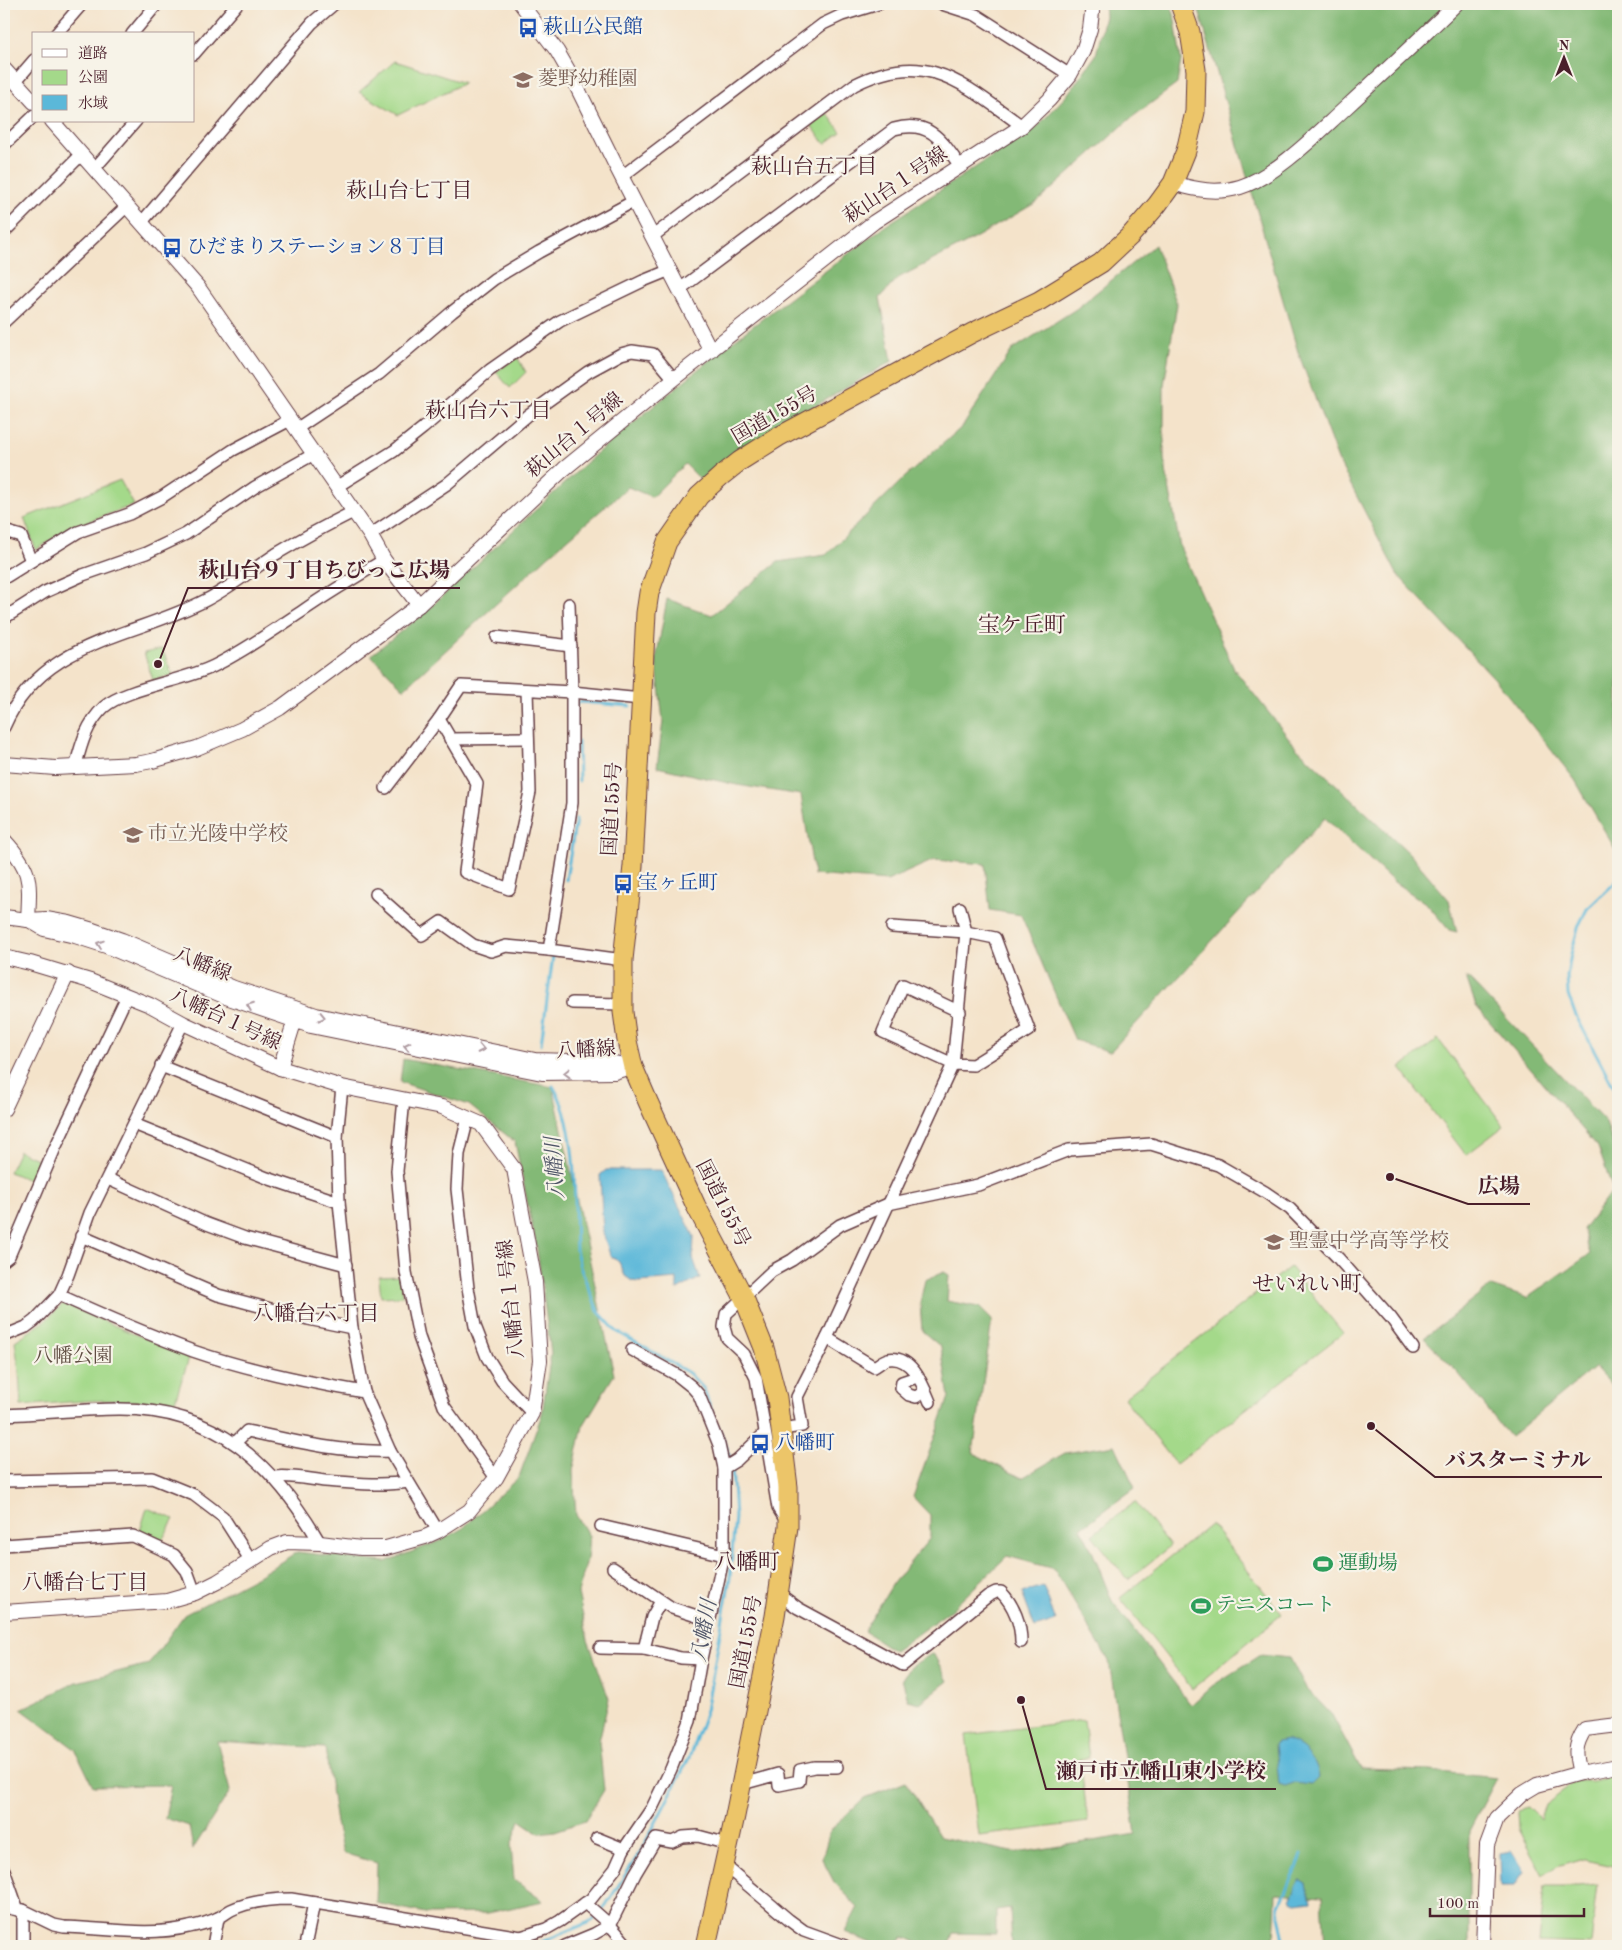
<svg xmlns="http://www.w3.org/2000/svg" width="1622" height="1950" font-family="'Old Standard TT','Noto Serif JP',serif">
<rect width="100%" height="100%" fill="#f7f3e8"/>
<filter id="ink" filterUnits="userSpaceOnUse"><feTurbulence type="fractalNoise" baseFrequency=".02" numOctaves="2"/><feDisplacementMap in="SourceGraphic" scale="10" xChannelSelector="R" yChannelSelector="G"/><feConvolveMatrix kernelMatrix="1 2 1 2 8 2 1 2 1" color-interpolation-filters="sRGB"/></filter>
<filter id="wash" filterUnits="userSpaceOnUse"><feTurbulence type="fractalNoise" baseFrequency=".0096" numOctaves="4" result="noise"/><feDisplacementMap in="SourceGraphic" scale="20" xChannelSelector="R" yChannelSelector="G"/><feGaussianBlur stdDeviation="1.12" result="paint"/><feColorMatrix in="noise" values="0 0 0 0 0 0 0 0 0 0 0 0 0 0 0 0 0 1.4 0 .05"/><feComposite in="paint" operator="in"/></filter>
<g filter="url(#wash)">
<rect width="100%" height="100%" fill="#f4e3ca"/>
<g fill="#a4d98a" stroke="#777c5a">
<polygon points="395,61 464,83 398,115 359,92"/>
<polygon points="827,113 841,132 825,144 811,125"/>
<polygon points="517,357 526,372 510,388 496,372"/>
<polygon points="120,480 134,505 70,528 36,550 24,518"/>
<polygon points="162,649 173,675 153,680 144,653"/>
<polygon points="1438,1039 1504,1126 1466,1155 1400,1068"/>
<polygon points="19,1151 43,1162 34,1182 9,1172"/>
<polygon points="1290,1267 1343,1333 1176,1464 1124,1398"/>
<polygon points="401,1276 403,1296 381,1297 379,1277"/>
<path d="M64,1303L129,1332L190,1355L173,1407C121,1395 74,1402 21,1406L19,1372L15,1341L44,1322Z"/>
<polygon points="1135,1502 1170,1546 1128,1580 1092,1535"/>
<polygon points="147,1508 174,1519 161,1542 139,1534"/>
<polygon points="1211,1524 1282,1614 1192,1689 1120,1598"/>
<polygon points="1084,1720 1089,1758 1080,1759 1088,1822 979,1836 966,1735"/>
<polygon points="1609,1777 1618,1777 1618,1867 1581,1859 1557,1866 1543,1875 1518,1829 1517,1811 1528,1808 1540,1820 1545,1804 1576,1781 1593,1781"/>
<polygon points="1598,1884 1591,1944 1539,1942 1545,1886 1578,1886"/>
</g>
<g fill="#83b976" stroke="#666c50">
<polygon points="1104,4 1170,4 1174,14 1181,60 1177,84 1131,118 1037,202 968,242 898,278 880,298 892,361 769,433 702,481 685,464 652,497 628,487 548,556 404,689 371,655 423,614 597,453 725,347 885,226 1036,128 1067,95 1096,55 1105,16"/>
<polygon points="1197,4 1597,4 1602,8 1607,4 1618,4 1618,24 1615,27 1618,34 1618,854 1575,780 1495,679 1397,574 1338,460 1298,352"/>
<polygon points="1155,245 1177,304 1164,385 1164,459 1180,547 1234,669 1296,747 1409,853 1449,900 1457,932 1449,930 1427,904 1394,882 1325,818 1110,1052 1075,1040 1021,915 990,910 985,864 934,860 887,881 814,875 801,795 737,785 657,767 663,721 656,659 667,599 712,615 778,562 826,555 904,478 963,426 1012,350 1076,309"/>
<polygon points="1466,977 1472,982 1606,1123 1618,1158 1618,1392 1595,1367 1510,1437 1459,1374 1424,1338 1491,1286 1527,1298 1590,1254 1583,1229 1613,1190 1598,1147 1476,1006"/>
<polygon points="403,1059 553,1087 614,1375 583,1426 573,1471 576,1515 589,1536 587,1560 578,1593 588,1640 609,1699 599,1741 604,1790 585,1821 555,1831 539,1833 520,1820 511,1846 514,1880 543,1901 488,1913 430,1914 376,1903 377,1863 343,1853 336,1823 325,1748 217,1741 230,1791 193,1849 189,1826 165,1818 171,1785 93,1786 75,1749 21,1709 77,1682 149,1664 184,1615 258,1576 297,1552 385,1562 440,1541 463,1528 519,1477 542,1414 551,1353 537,1249 515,1142 469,1105 400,1082"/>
<polygon points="944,1272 949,1275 947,1301 979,1307 992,1320 973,1453 1022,1478 1065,1453 1115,1445 1135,1488 1081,1528 1093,1553 1112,1601 1191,1705 1212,1686 1260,1655 1290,1658 1305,1687 1332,1715 1361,1769 1430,1771 1497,1778 1469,1831 1469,1946 1325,1946 1322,1897 1276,1894 1274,1946 1012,1946 1010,1908 996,1910 996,1934 953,1933 948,1946 925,1946 904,1937 894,1946 878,1946 845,1932 858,1907 834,1882 822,1859 830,1831 865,1798 906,1782 940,1837 1017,1853 1136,1834 1109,1661 1054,1569 1007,1556 952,1609 894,1651 864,1631 894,1582 930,1538 930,1515 913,1497 949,1397 941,1347 922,1331 920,1303 925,1280"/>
<polygon points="933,1653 948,1681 920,1703 908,1700 902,1679 910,1667"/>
</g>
<g fill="#5bb8d9" stroke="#526c82">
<polygon points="606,1170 661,1170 694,1236 693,1258 700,1278 677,1290 677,1279 639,1282 632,1281 625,1276 619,1262 610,1255 603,1233 600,1175"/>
<polygon points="1043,1586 1056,1621 1035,1628 1022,1593"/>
<path d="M1286,1740C1303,1745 1317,1760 1319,1778L1312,1785L1294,1783L1285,1786L1279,1784L1275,1745L1277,1742Z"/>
<polygon points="1511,1851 1524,1872 1515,1886 1501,1886 1500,1853"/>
<polygon points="1300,1880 1307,1884 1311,1901 1296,1903 1290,1900"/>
</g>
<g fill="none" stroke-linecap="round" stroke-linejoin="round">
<g stroke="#5bb8d9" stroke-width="3">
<polyline points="576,706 576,704 580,702 630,706"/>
<polyline points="578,742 579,781"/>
<polyline points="566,880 576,819"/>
<polyline points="1618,880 1587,909 1579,925 1571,954 1567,976 1568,994 1575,1014 1618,1095"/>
<polyline points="541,1044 553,956"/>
<path d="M553,1086C579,1128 574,1201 576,1250L580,1267L598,1311L616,1331L689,1373L704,1389L712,1412"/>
<polyline points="717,1425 726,1445 731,1461"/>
<polyline points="532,1946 592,1921 604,1908 642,1849 689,1758 706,1711 730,1578 735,1517 732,1467"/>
<polyline points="1285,1946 1279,1915 1279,1905 1295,1871 1301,1855"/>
</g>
</g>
</g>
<g filter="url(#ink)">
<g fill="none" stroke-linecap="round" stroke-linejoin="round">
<defs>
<g id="minor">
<polyline points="942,4 976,15 1070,75"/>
<polyline points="56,34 82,4"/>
<polyline points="132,34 157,4"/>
<polyline points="194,54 237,4"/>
<polyline points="15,82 34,60"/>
<polyline points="4,145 34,116"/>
<polyline points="94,169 136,121"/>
<polyline points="621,177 823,24 842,15 878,4"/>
<polyline points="142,222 312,23 334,4"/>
<polyline points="4,232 81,155"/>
<path d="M653,236L854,85C928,47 964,85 1022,126"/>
<path d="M680,289L894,129C930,119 942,141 960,166"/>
<polyline points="4,322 127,206"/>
<polyline points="296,429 379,374 452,312 494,279 539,252 634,201"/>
<polyline points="336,487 394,451 423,428 490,370 560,321 643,281 670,270"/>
<polyline points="4,531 21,536 31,561"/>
<polyline points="370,535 447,484 528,415 588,372 621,354 632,351 653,354 674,379"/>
<polyline points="4,578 78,532 129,514 162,497 233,450 290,420"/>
<polyline points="569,604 572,692 572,803 549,950 623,960"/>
<polyline points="4,618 45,592 83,575 146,553 186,534 255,487 314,454"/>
<polyline points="497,637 571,646"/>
<polyline points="439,719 477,784 465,872 509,889 530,792 527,690"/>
<path d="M4,727C42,639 131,639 206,600C231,587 253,569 276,554C301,539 327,525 353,512"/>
<polyline points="450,739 528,738"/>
<path d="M75,768C81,745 86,724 104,707C126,688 184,681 214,666C246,650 274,630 304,610C330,592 357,576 384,560"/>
<polyline points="386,788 439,719 461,686 572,692 641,699"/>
<polyline points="376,894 422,935 441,922 473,945 491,951 506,946 549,950"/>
<polyline points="892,927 966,932 960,908"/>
<polyline points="572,1003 623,1004"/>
<polyline points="161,1066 337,1137"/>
<polyline points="342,1087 337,1137 339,1202 352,1328 364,1392 390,1451 438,1531"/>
<polyline points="404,1099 397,1171 406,1272 419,1337 444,1406 496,1478"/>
<polyline points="468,1118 459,1154 457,1189 468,1288 475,1326 487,1357 502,1381 532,1413"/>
<polyline points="134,1124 267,1178 339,1202"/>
<polyline points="108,1179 207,1224 245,1238 346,1265"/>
<polyline points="81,1236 218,1295 308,1319 352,1328"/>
<polyline points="4,1260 9,1256 55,1148 127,996"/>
<path d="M59,1295C103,1315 147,1334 193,1351C248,1370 306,1382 364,1392"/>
<polyline points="4,1336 26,1327 34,1321 59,1295 68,1275 90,1213 183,1023"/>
<path d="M827,1338L874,1367C878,1365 883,1360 888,1359C912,1355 923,1385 930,1402"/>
<polyline points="632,1350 677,1375 692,1387 699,1395 719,1445 724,1468"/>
<polyline points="917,1377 902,1382 901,1388 909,1395 916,1397 925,1391"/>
<path d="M4,1415C42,1414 80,1409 118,1409C215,1408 274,1464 320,1543"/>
<polyline points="781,1429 802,1426 797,1397 827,1338 953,1064 966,932 995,938 1029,1030 973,1065 953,1064 883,1032 903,985 960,1012"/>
<path d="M235,1443L247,1431C293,1441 342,1453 390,1451"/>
<path d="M274,1477C291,1475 308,1479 325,1481C352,1483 381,1486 408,1482"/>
<polyline points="4,1481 152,1478 194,1495 223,1517 251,1561"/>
<polyline points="788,1517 783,1516 778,1508 756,1378 744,1354 727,1338 724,1327 726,1314 772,1271 792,1260 840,1225 888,1204 978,1185 1069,1150 1151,1144 1218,1165 1265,1192 1290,1209 1338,1258 1391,1318 1413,1348"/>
<polyline points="601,1526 724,1555"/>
<polyline points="4,1545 133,1536 174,1555 187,1571 195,1593"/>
<polyline points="613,1568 672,1608 709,1620"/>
<path d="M779,1594L798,1608L903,1665L988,1596L996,1592H1001C1014,1605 1021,1624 1021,1642"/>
<polyline points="600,1648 644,1649 681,1658 701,1659"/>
<polyline points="644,1649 652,1617 661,1601"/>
<polyline points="742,1784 778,1774 779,1785 799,1781 800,1770 814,1767 837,1767"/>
<polyline points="597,1838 624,1849"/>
<polyline points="724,1865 789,1920 804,1931 845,1946"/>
<path d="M4,1870L18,1910H23L54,1925L64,1927C106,1928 147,1937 189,1927C199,1925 210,1922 218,1918C223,1916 227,1912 231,1910C250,1901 271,1899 291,1899L521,1937"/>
<polyline points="585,1903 610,1925 628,1946"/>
<polyline points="4,1907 18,1910"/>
<polyline points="23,1946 23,1910"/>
<polyline points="213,1946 218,1918"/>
<polyline points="305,1946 314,1903"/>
<polyline points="502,1946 521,1937 546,1929 560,1921 591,1899 615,1869 624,1849 652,1808 671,1769 690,1721 701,1659 724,1555 724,1468 737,1460 764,1434"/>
<polyline points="565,1946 594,1934 610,1925 635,1874 656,1839 672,1842 683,1837 698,1836 728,1844"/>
</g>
<g id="tertiary">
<polyline points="521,4 557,51 572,77 617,168 711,351"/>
<polyline points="4,69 34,102"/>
<polyline points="52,121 198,287 370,535 384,560 419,605"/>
<path d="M1173,183C1196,190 1217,194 1240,187C1275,176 1313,138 1340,113C1379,77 1418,41 1456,4"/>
<polyline points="4,764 55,768 136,764 152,761 197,748 242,729 280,708 419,605 564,469 674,379 874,222 1022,126 1049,100 1070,75 1083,51 1090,29 1093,4"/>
<path d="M4,840C32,870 30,880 28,920"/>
<polyline points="4,917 28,920 46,919 69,923 93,930 122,940 234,988 316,1015 535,1060 610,1062 633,1067"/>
<polyline points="29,920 44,929 75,936 106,946 226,997 311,1026 542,1073 614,1072 627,1068"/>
<polyline points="4,957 30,963 90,981 150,1005 183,1023 280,1068 342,1087 442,1107 481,1124 514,1169 535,1282 540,1361 532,1413 496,1478 469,1511 438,1531 425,1537 386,1548 361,1548 320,1543 287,1542 271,1548 217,1582 195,1593 167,1601 4,1612"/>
<polyline points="280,1068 297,1013"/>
<polyline points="4,1109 68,973"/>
<polyline points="1580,1773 1618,1766"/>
<path d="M1483,1946L1487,1845L1497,1818L1522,1794L1537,1785L1580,1773C1575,1754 1574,1746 1585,1729L1618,1725"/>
</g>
<polyline id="trunk" points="706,1946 735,1816 775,1616 788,1527 788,1487 777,1398 764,1348 744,1298 696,1206 649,1104 633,1067 627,1041 623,1012 623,960 633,866 646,613 649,593 667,542 699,496 721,476 740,461 778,437 972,333 1039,301 1101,263 1130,236 1157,205 1173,183 1186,151 1195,112 1196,70 1190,32 1180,4"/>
</defs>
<use href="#minor" stroke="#643c43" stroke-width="14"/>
<use href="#tertiary" stroke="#643c43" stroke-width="16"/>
<use href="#trunk" stroke="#643c43" stroke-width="21"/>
<use href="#minor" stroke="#fff" stroke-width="11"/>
<use href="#tertiary" stroke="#fff" stroke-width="14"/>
<use href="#trunk" stroke="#ecc569" stroke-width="19"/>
</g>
<defs><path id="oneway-chevron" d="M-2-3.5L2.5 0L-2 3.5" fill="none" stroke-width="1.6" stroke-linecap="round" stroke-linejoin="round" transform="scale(1.25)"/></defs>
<g stroke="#ae9aa0">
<use href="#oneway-chevron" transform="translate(100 944) rotate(-161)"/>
<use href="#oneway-chevron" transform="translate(250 1006) rotate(-159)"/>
<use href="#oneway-chevron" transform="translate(322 1017) rotate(13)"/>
<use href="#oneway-chevron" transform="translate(407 1046) rotate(-168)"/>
<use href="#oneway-chevron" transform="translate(481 1049) rotate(12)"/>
<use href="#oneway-chevron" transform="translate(567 1073) rotate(179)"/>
</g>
</g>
<defs>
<symbol id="bus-bare" viewBox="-9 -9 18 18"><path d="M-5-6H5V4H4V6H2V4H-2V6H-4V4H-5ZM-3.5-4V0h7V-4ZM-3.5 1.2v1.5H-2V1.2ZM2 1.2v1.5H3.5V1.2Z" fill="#1a4fb4" stroke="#f7f3e8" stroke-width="2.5" paint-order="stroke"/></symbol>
<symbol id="school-bare" viewBox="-9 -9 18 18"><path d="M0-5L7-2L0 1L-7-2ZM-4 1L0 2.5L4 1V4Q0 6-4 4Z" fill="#8d6e63" stroke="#f7f3e8" stroke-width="2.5" paint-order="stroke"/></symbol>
<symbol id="stadium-bare" viewBox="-9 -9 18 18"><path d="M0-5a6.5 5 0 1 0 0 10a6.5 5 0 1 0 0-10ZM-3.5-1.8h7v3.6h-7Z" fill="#2e9e5b" stroke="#f7f3e8" stroke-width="2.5" paint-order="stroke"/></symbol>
</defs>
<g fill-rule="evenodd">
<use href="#bus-bare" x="514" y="14" width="28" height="28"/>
<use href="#school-bare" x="509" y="66" width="28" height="28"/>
<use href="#bus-bare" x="158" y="234" width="28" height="28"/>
<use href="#school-bare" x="119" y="821" width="28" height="28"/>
<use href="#bus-bare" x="609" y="870" width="28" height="28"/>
<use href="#school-bare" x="1260" y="1228" width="28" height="28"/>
<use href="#bus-bare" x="746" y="1430" width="28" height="28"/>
<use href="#stadium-bare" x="1309" y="1550" width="28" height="28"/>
<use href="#stadium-bare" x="1187" y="1592" width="28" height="28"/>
</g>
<g text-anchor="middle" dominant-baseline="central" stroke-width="4.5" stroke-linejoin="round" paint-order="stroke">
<g font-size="20" fill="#164399" stroke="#f7f3e8" text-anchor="start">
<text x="543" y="28">萩山公民館</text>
<text x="187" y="248">ひだまりステーション８丁目</text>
<text x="638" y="884">宝ヶ丘町</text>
<text x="775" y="1444">八幡町</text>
</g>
<g font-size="20" fill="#785e54" stroke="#f7f3e8" text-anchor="start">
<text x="538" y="80">菱野幼稚園</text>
<text x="148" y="835">市立光陵中学校</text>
<text x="1289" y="1242">聖霊中学高等学校</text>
</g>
<g font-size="20" fill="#4a1f2b" stroke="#f7f3e8">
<text transform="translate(896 186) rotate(-34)">萩山台１号線</text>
<text transform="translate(775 416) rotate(-30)">国道155号</text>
<text transform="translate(575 436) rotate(-40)">萩山台１号線</text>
<text transform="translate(613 809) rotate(-87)">国道155号</text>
<text transform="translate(202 965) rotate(22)">八幡線</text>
<text transform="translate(225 1020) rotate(25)">八幡台１号線</text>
<text transform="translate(586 1051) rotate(-3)">八幡線</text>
<text transform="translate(722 1204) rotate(63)">国道155号</text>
<text transform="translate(512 1299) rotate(-96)">八幡台１号線</text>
<text transform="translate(747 1642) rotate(-79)">国道155号</text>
</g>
<g font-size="20" fill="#604e43" stroke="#f7f3e8">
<text x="73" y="1357">八幡公園</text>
</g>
<g font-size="20" fill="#27864d" stroke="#f7f3e8" text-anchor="start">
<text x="1338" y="1564">運動場</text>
<text x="1216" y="1606">テニスコート</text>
</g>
<g font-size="21" fill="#4a1f2b" stroke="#f7f3e8">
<text x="814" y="167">萩山台五丁目</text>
<text x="409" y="191">萩山台七丁目</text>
<text x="488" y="411">萩山台六丁目</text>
<text x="316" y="1314">八幡台六丁目</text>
<text x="85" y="1583">八幡台七丁目</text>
</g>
<g font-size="21" font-style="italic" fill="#505568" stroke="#f7f3e8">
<text transform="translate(556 1168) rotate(-94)">八幡川</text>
<text transform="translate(705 1631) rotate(-80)">八幡川</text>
</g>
<g font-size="22" fill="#4a1f2b" stroke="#f7f3e8">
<text x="1022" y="626">宝ケ丘町</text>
<text x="1307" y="1285">せいれい町</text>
<text x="747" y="1563">八幡町</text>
</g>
</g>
<path fill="none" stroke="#4a1f2b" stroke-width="2" d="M158 664L188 588H460M1390 1177L1468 1204H1530M1371 1426L1435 1477H1602M1021 1700L1046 1789H1276"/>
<g fill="#4a1f2b" stroke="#f7f3e8" stroke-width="2">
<circle cx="158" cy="664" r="5"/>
<circle cx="1390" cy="1177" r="5"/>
<circle cx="1371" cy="1426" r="5"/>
<circle cx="1021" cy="1700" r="5"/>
</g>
<g font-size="21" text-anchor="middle" font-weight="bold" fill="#4a1f2b" stroke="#f7f3e8" stroke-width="4.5" stroke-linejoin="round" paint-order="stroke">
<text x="324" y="577">萩山台９丁目ちびっこ広場</text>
<text x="1499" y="1193">広場</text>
<text x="1518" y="1467">バスターミナル</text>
<text x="1161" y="1778">瀬戸市立幡山東小学校</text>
</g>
<rect width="1622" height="1950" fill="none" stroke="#f7f3e8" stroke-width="20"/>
<rect x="32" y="32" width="162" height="90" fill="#f7f3e8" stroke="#b29e9c"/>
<rect x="42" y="49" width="25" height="8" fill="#ffffff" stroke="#b29e9c"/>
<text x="78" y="58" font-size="15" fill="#4a1f2b">道路</text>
<rect x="42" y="70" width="25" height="15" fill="#a4d98a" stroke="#b29e9c"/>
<text x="78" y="82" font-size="15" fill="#4a1f2b">公園</text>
<rect x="42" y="95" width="25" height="15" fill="#5bb8d9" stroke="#b29e9c"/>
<text x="78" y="108" font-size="15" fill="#4a1f2b">水域</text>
<g transform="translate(1564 58)" stroke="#f7f3e8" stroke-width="4" paint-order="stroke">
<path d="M0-4L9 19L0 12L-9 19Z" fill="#4a1f2b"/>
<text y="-8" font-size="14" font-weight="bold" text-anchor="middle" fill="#4a1f2b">N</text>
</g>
<path d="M1430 1908v8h154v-8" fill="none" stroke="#4a1f2b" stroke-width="2.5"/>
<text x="1437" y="1908" font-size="15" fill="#4a1f2b" stroke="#f7f3e8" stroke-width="4" paint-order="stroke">100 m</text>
</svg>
